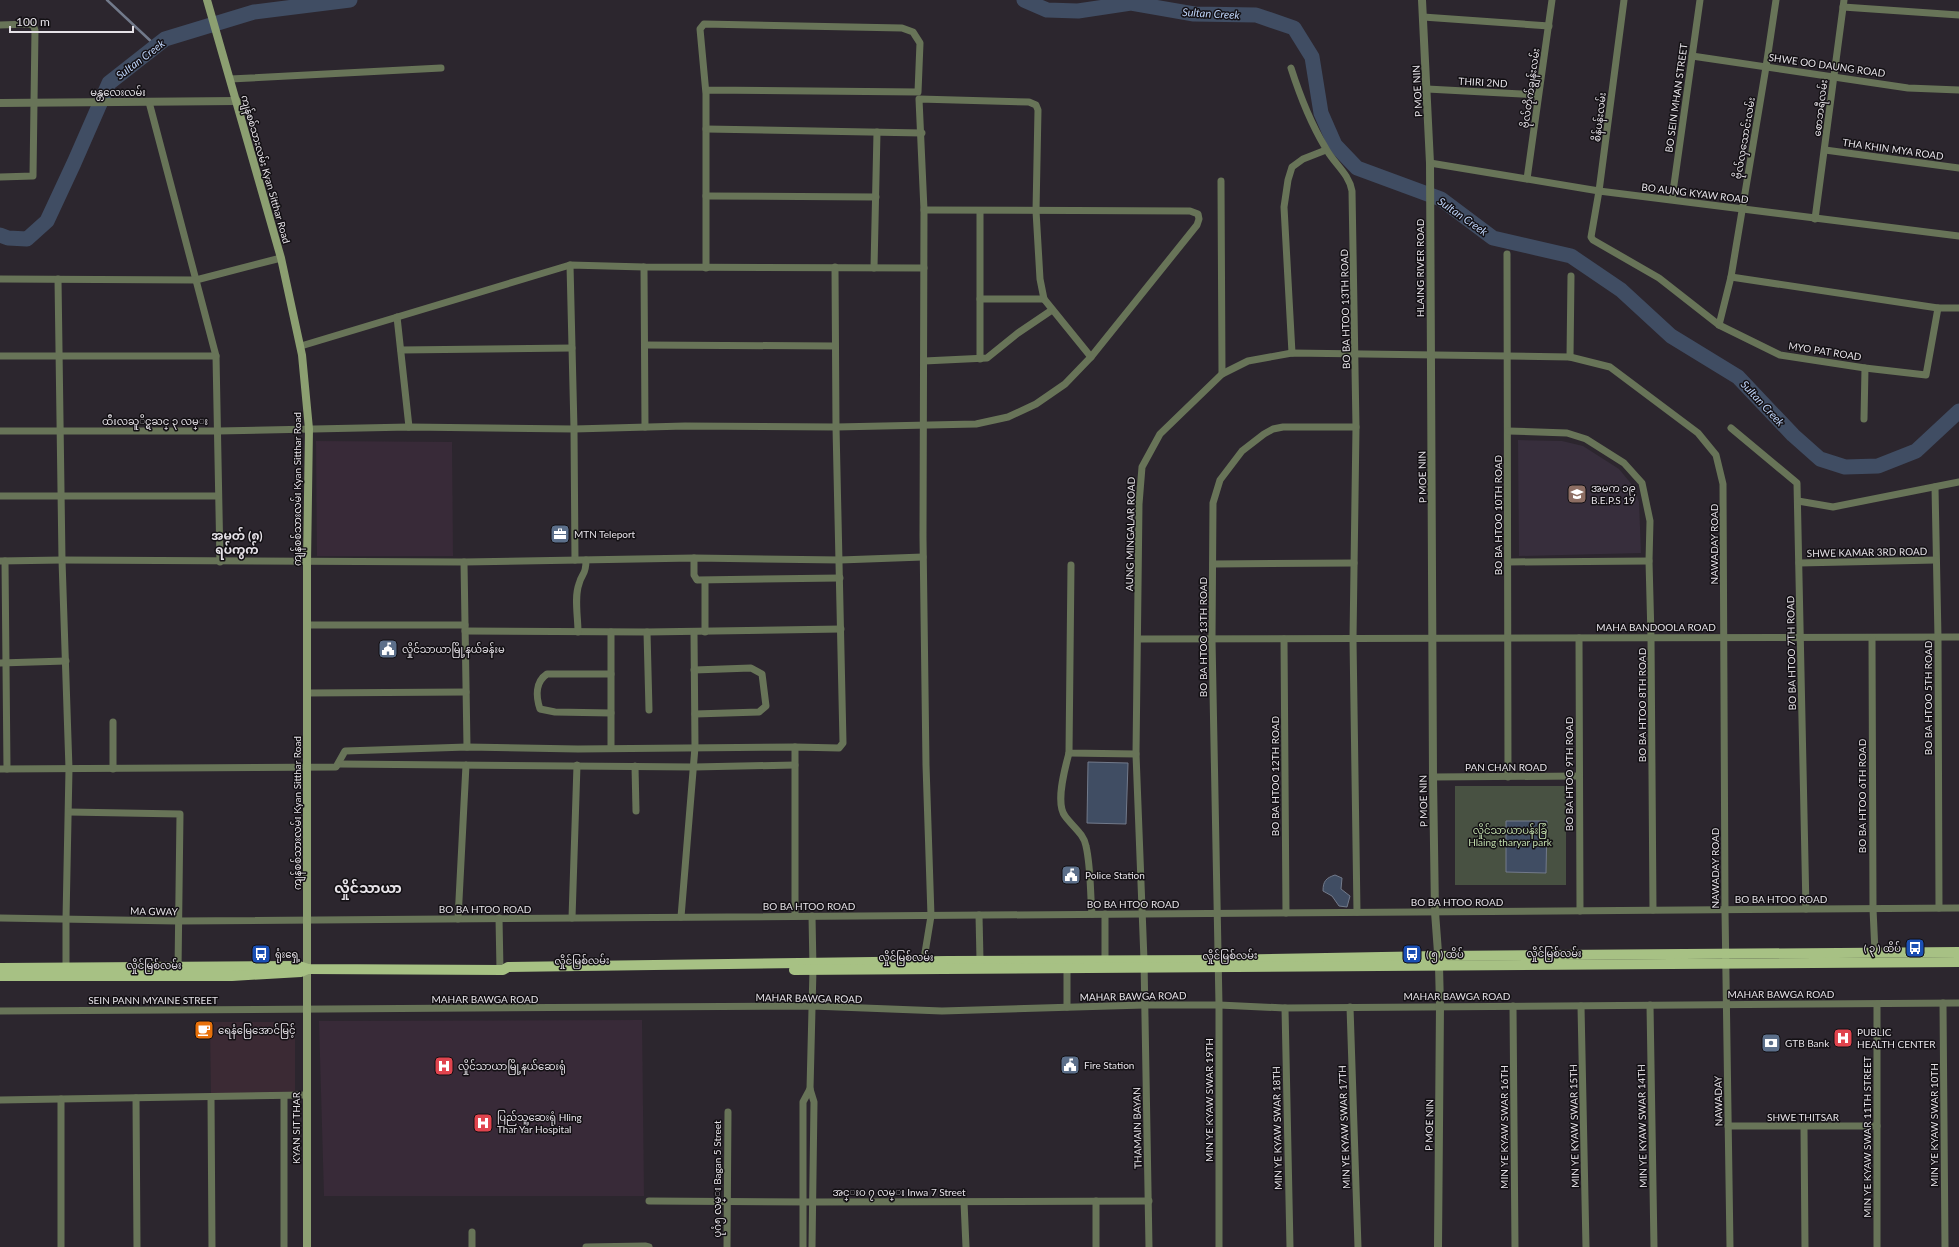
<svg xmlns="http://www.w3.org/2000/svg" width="1959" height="1247" font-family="Lato,'Noto Sans Myanmar',sans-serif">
<rect width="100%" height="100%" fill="#2c262e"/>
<polygon fill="#3b2a34" points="210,1022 295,1022 295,1096 211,1097"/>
<polygon fill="#372e3c" points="1518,440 1562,441 1583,446 1619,469 1633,486 1639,502 1641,553 1519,556"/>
<g fill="#382a38">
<polygon points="316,441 452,442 453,556 317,556"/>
<polygon points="642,1020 644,1196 324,1196 319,1021"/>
</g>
<rect fill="#485142" x="1455" y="786" width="111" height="99"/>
<g fill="#404d63" stroke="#727a8b">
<polygon points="1088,762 1128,763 1126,824 1087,823"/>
<polygon points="1506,821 1547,821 1546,873 1506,872"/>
<path d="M1335,875L1342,878L1341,889L1350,896L1347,907L1339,906L1332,896L1323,891C1323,881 1326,878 1335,875Z"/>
</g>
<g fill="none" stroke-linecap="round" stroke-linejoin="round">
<polyline stroke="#727a8b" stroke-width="2.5" points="107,0 156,46"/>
<g stroke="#404d63" stroke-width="15">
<polyline points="1024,0 1047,10 1078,11 1131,3 1194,14 1256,15 1294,28 1312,57 1321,113 1335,145 1357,168 1441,199 1493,238 1571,256 1621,290 1671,336 1738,377 1793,435 1820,459 1845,467 1878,466 1916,451 1959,411"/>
<polyline points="0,235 8,238 27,239 47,221 74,163 109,83 165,39 254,12 350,0"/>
</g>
<g stroke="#687458" stroke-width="7">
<polyline points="1624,0 1599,191 1591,237 1593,240 1659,278 1719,325 1780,355 1865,368 1926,375 1938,308"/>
<polyline points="1843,7 1959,15"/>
<polyline points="1423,17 1549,26"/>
<polyline points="0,25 29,24 33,25 35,30 33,176 0,177"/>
<polyline points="1692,56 1908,88 1959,90"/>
<path d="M1291,68C1300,96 1310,122 1325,147C1333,163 1349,173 1352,191L1356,427L1353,639L1357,912"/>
<polyline points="230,79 441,68"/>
<polyline points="1427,89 1538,95"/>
<polyline points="706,90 918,92 920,43 913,32 902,28 704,24 700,29 706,94 706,268"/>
<polyline points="149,102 216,356 220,562"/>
<polyline points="706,129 922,133"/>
<polyline points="1825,150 1959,168"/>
<polyline points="1430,163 1599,191 1959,236"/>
<polyline points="1527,179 1552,0"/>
<polyline points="1221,181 1222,374"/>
<polyline points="706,196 876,197"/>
<polyline points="1672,199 1700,0"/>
<polyline points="1815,219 1844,0"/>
<polyline points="1507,254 1508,777"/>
<polyline points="570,265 574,429 575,560"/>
<polyline points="644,267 645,427"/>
<polyline points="874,268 877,132"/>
<polyline points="1731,277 1938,308 1959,308"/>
<polyline points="0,279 196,280 281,258"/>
<polyline points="58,279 62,560 69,769 66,919 66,971"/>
<polyline points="980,299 1044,299"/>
<polyline points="397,317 409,427"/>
<polyline points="1719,325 1731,277 1766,67 1776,0"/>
<polyline points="645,345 835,346"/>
<polyline points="301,346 570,265 644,267 924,268"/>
<polyline points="401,350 572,348"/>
<polyline points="1292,353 1284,207 1288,180 1292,167 1303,159 1326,150"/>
<polyline points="0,356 216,356"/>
<polyline points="1570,357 1571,276"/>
<polyline points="980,359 980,211"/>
<polyline points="924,361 987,358 1018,333 1052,310"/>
<polyline points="1864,419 1865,368"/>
<polyline points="1731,428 1797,483 1806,909"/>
<polyline points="0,431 218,431 409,427 574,429 685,426 836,427 976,424 1008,417 1036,404 1065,384 1091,357 1197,225 1199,219 1198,214 1190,211 924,210"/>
<polyline points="1508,431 1567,433 1586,439 1624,463 1642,483 1650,521 1649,561 1651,637 1653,910"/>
<polyline points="1935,487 1938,638 1939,908"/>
<polyline points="0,496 218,496"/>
<polyline points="1798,501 1833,507 1959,482"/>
<polyline points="694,558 694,575 697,580 840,578"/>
<polyline points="0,561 62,560 464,562 694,558 840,560 923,557"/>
<polyline points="5,561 7,769"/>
<polyline points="464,562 467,747"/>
<polyline points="1508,562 1649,561"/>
<polyline points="1799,563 1936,560"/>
<polyline points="1213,564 1354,563"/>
<polyline points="1071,565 1069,753 1136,754"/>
<polyline points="307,625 465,625"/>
<polyline points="465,631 647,632 841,629"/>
<path d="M578,632C578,617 574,597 579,584C582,572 586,576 586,560"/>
<polyline points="611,632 611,748"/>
<polyline points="647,632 649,710"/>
<polyline points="705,632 705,581"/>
<polyline points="1579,638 1580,911"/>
<polyline points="1139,639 1959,637"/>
<polyline points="1284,639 1286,913"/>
<polyline points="1872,639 1873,909 1875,952"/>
<polyline points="0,663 66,661"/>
<polyline points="694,670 751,668 762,674 766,706 759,712 695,714"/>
<path d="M611,674H547C535,682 536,697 540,709L555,712L611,713"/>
<polyline points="307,693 466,692"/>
<polyline points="113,722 113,769"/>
<polyline points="795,747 795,916"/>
<path d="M1069,753C1065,768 1055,803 1065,816C1072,826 1084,834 1086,846C1091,868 1090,892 1092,914"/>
<polyline points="339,764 694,767 795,765"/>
<polyline points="635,766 636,811"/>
<polyline points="0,769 336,767 345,751 467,747 578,749 795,747 839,748 843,743 836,427 835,267"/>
<polyline points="1433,777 1579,776"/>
<polyline points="69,812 180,814 178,970"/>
<polyline points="979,915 980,960"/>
<polyline points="681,917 695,747 694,632"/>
<polyline points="0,918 177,921 1959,908"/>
<polyline points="499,918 500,970"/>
<polyline points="572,918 577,765"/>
<polyline points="458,919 466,765"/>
<polyline points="1105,964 1105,914"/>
<polyline points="923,965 931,916 926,765 923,537 924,210 919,99 1029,102 1036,105 1038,110 1036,211 1040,279 1044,299 1091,357"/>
<polyline points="1067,968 1067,1007"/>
<polyline points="1943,1003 1945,1247"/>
<polyline points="1650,1005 1654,1247"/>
<polyline points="1513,1006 1515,1247"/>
<polyline points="1581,1006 1586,1247"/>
<polyline points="1350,1007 1358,1247"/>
<polyline points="1285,1008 1290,1247"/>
<polyline points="0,1011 812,1006 942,1011 1144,1005 1219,1005 1285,1008 1959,1003"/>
<polyline points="284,1096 284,1247"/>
<polyline points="211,1097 212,1247"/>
<polyline points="136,1098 137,1247"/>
<polyline points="0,1100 306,1095"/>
<polyline points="1728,1126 1877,1126"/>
<polyline points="1804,1127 1805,1247"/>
<polyline points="649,1201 812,1202 1149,1201"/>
<polyline points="1096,1201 1096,1247"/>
<polyline points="964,1202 966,1247"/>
<polyline points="472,1232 472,1247"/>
<polyline points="61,1247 61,1099"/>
<polyline points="586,1247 645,1246 649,1247"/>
<polyline points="727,1247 728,1112"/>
<polyline points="803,1247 803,1102 810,1089"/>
<polyline points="812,1247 814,1102 810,1089 813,969 812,916"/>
<polyline points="1149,1247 1144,960 1136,754 1139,504 1142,467 1160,434 1222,374 1248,361 1292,353 1570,357 1610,367 1698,433 1716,455 1723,484 1725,910 1730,1247"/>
<polyline points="1219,1247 1219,1005 1212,639 1213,503 1220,480 1242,451 1264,434 1273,429 1283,427 1356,427"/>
<polyline points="1877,1247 1877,1004"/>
</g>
<g stroke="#687458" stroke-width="8">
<polyline points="1422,0 1430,163 1433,777 1435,912 1439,966 1440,1006 1438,1247"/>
<polyline points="0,103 237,101"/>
</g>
<polyline stroke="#8c9f71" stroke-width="8" points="207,0 281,258 302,355 309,429 307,562 307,1247"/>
<g stroke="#a7c184" stroke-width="10">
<polyline points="0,968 299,966 308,969 503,970 508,967 947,961 1219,960 1438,956 1959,952"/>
<polyline points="794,970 1959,962"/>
<polyline points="0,976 232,976 301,972 308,969"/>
</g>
</g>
<defs>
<symbol id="school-square" viewBox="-11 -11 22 22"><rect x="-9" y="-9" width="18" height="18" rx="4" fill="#8d6e63" stroke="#131014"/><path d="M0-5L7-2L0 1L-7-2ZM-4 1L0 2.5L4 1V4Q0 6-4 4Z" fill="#fff"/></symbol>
<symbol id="office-square" viewBox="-11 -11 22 22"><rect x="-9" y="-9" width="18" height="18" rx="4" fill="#5c6f8a" stroke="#131014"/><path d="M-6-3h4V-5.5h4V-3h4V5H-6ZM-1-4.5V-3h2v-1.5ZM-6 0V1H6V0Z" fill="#fff"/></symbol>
<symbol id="civic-square" viewBox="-11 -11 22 22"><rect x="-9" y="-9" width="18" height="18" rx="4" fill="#5c6f8a" stroke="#131014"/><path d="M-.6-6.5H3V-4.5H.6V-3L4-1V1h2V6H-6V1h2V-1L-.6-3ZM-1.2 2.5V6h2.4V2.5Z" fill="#fff"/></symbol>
<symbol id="bus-square" viewBox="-11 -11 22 22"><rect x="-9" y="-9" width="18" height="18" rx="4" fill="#1a4fb4" stroke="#131014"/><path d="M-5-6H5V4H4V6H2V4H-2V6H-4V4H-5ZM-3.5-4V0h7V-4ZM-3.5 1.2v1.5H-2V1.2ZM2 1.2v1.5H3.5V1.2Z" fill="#fff"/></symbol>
<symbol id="cafe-square" viewBox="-11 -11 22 22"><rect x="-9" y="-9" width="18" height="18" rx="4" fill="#e8710a" stroke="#131014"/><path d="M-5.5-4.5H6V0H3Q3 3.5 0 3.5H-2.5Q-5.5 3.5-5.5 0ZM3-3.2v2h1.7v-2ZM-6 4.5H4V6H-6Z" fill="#fff"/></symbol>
<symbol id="hospital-square" viewBox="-11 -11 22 22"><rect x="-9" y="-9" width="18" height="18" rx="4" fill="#e0444e" stroke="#131014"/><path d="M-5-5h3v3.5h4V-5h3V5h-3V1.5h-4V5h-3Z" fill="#fff"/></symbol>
<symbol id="bank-square" viewBox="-11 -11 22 22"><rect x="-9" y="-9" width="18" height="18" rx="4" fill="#5c6f8a" stroke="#131014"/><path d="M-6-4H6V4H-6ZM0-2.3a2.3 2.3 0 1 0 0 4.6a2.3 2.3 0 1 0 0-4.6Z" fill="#fff"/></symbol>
</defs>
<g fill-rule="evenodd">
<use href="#school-square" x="1566" y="483" width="22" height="22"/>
<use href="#office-square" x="549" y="523" width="22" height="22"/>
<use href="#civic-square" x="377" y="638" width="22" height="22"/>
<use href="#civic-square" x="1060" y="864" width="22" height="22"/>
<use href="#bus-square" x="1904" y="937" width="22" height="22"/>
<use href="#bus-square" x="250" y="943" width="22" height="22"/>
<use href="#bus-square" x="1401" y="943" width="22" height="22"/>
<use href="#cafe-square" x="193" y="1019" width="22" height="22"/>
<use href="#hospital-square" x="1832" y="1027" width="22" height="22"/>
<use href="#bank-square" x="1760" y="1032" width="22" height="22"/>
<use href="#civic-square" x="1059" y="1054" width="22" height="22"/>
<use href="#hospital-square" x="433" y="1055" width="22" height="22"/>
<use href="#hospital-square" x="472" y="1112" width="22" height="22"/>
</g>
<g text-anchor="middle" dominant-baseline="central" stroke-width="3" stroke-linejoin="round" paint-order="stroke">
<g font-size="10" fill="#e6e2e8" stroke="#131014">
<text transform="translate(1827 65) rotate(8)">SHWE OO DAUNG ROAD</text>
<text transform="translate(1483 82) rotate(3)">THIRI 2ND</text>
<text transform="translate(1530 88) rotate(-82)">ဗိုလ်တိုက်ချွန်းလမ်း</text>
<text transform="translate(1417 91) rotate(-93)">P MOE NIN</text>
<text x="118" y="92">မန္တလေးလမ်း</text>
<text transform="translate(1676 98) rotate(-82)">BO SEIN MHAN STREET</text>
<text transform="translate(1820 108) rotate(-83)">စောဘရီလမ်း</text>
<text transform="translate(1599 117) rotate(-83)">စိန်ပန်းလမ်း</text>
<text transform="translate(1744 138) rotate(-80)">ဗိုလ်လှသောင်းလမ်း</text>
<text transform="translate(1893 149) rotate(8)">THA KHIN MYA ROAD</text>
<text transform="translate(266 169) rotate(74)">ကျန်စစ်သားလမ်း Kyan Sitthar Road</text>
<text transform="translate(1695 193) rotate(7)">BO AUNG KYAW ROAD</text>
<text transform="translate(1420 268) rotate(-90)">HLAING RIVER ROAD</text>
<text transform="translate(1345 309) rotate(-91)">BO BA HTOO 13TH ROAD</text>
<text transform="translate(1825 351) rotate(9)">MYO PAT ROAD</text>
<text x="155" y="421">ထီးလႀူိင္ရႀင္ ၃ လမ္း</text>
<text transform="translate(1422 477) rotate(-91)">P MOE NIN</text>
<text transform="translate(297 489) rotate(-90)">ကျန်စစ်သားလမ်း Kyan Sitthar Road</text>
<text transform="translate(1498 515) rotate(-90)">BO BA HTOO 10TH ROAD</text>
<text transform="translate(1130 534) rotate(-89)">AUNG MINGALAR ROAD</text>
<text transform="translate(1714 544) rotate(-90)">NAWADAY ROAD</text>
<text transform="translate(1867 552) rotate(-1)">SHWE KAMAR 3RD ROAD</text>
<text x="1656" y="627">MAHA BANDOOLA ROAD</text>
<text transform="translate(1203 637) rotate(-90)">BO BA HTOO 13TH ROAD</text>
<text transform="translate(1791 653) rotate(-91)">BO BA HTOO 7TH ROAD</text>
<text transform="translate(1928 698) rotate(-90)">BO BA HTOO 5TH ROAD</text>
<text transform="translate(1642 705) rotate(-90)">BO BA HTOO 8TH ROAD</text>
<text x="1506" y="767">PAN CHAN ROAD</text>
<text transform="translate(1569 774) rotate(-90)">BO BA HTOO 9TH ROAD</text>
<text transform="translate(1275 776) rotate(-90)">BO BA HTOO 12TH ROAD</text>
<text transform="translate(1862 796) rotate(-90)">BO BA HTOO 6TH ROAD</text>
<text transform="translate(1423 801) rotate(-91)">P MOE NIN</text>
<text transform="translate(297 813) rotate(-90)">ကျန်စစ်သားလမ်း Kyan Sitthar Road</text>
<text transform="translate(1715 868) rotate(-90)">NAWADAY ROAD</text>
<text x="1781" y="899">BO BA HTOO ROAD</text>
<text x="1457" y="902">BO BA HTOO ROAD</text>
<text x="1133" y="904">BO BA HTOO ROAD</text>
<text x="809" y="906">BO BA HTOO ROAD</text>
<text x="485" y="909">BO BA HTOO ROAD</text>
<text transform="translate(154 911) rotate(1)">MA GWAY</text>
<text x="1554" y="953">လှိုင်မြစ်လမ်း</text>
<text transform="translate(1230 955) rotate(-1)">လှိုင်မြစ်လမ်း</text>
<text x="906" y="957">လှိုင်မြစ်လမ်း</text>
<text transform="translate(582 960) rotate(-1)">လှိုင်မြစ်လမ်း</text>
<text x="154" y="965">လှိုင်မြစ်လမ်း</text>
<text x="1781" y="994">MAHAR BAWGA ROAD</text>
<text transform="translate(1133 996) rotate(-1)">MAHAR BAWGA ROAD</text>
<text x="1457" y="996">MAHAR BAWGA ROAD</text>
<text transform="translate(809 998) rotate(1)">MAHAR BAWGA ROAD</text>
<text x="485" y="999">MAHAR BAWGA ROAD</text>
<text x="153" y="1000">SEIN PANN MYAINE STREET</text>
<text transform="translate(1209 1100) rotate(-90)">MIN YE KYAW SWAR 19TH</text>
<text transform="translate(1718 1101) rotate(-91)">NAWADAY</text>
<text x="1803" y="1117">SHWE THITSAR</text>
<text transform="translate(1429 1125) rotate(-89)">P MOE NIN</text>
<text transform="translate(1934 1125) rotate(-90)">MIN YE KYAW SWAR 10TH</text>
<text transform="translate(1574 1126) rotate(-91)">MIN YE KYAW SWAR 15TH</text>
<text transform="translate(1642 1126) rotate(-91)">MIN YE KYAW SWAR 14TH</text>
<text transform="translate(1344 1127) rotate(-92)">MIN YE KYAW SWAR 17TH</text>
<text transform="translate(1504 1127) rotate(-90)">MIN YE KYAW SWAR 16TH</text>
<text transform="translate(296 1128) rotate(-90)">KYAN SIT THAR</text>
<text transform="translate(1137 1128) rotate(-91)">THAMAIN BAYAN</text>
<text transform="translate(1277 1128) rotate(-91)">MIN YE KYAW SWAR 18TH</text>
<text transform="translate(1867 1137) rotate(-90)">MIN YE KYAW SWAR 11TH STREET</text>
<text transform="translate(717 1179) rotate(-90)">ပုဂံ၅ လမ္း Bagan 5 Street</text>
<text x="899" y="1192">အင္းဝ ၇ လမ္း Inwa 7 Street</text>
</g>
<g font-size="10" fill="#e6e2e8" stroke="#131014" text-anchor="start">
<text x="1591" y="488">အမက ၁၉<tspan x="1591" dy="12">B.E.P.S 19</tspan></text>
<text x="574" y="534">MTN Teleport</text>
<text x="402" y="649">လှိုင်သာယာမြို့နယ်ခန်းမ</text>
<text x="1085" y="875">Police Station</text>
<text x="1901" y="948" text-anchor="end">( ၃ ) ထိပ်</text>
<text x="275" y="954">ရုံးရှေ့</text>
<text x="1426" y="954">( ၅ ) ထိပ်</text>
<text x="218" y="1030">ရေနံမြေအောင်မြင့်</text>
<text x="1857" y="1032">PUBLIC<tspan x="1857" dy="12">HEALTH CENTER</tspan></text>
<text x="1785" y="1043">GTB Bank</text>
<text x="1084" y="1065">Fire Station</text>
<text x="458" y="1066">လှိုင်သာယာမြို့နယ်ဆေးရုံ</text>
<text x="497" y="1117">ပြည်သူ့ဆေးရုံ Hling<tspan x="497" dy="12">Thar Yar Hospital</tspan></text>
</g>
<g font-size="10" fill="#c2dead" stroke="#131014">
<text x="1510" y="830">လှိုင်သာယာပန်းခြံ<tspan x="1510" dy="12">Hlaing tharyar park</tspan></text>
</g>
<g font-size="11" font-style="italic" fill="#bfd5fa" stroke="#131014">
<text transform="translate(1211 13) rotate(3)">Sultan Creek</text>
<text transform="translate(140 59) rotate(-37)">Sultan Creek</text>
<text transform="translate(1463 216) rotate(35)">Sultan Creek</text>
<text transform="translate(1763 403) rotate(47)">Sultan Creek</text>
</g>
<g font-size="12" font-weight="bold" fill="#e6e2e8" stroke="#131014">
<text x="237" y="535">အမှတ် (၈)<tspan x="237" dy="14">ရပ်ကွက်</tspan></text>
</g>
<g font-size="14" font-weight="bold" fill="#e6e2e8" stroke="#131014">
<text x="368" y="887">လှိုင်သာယာ</text>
</g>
</g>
<path d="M10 26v6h123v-6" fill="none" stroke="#e6e2e8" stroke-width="2"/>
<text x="16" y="26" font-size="12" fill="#e6e2e8" stroke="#131014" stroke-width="3" paint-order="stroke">100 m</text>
</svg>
